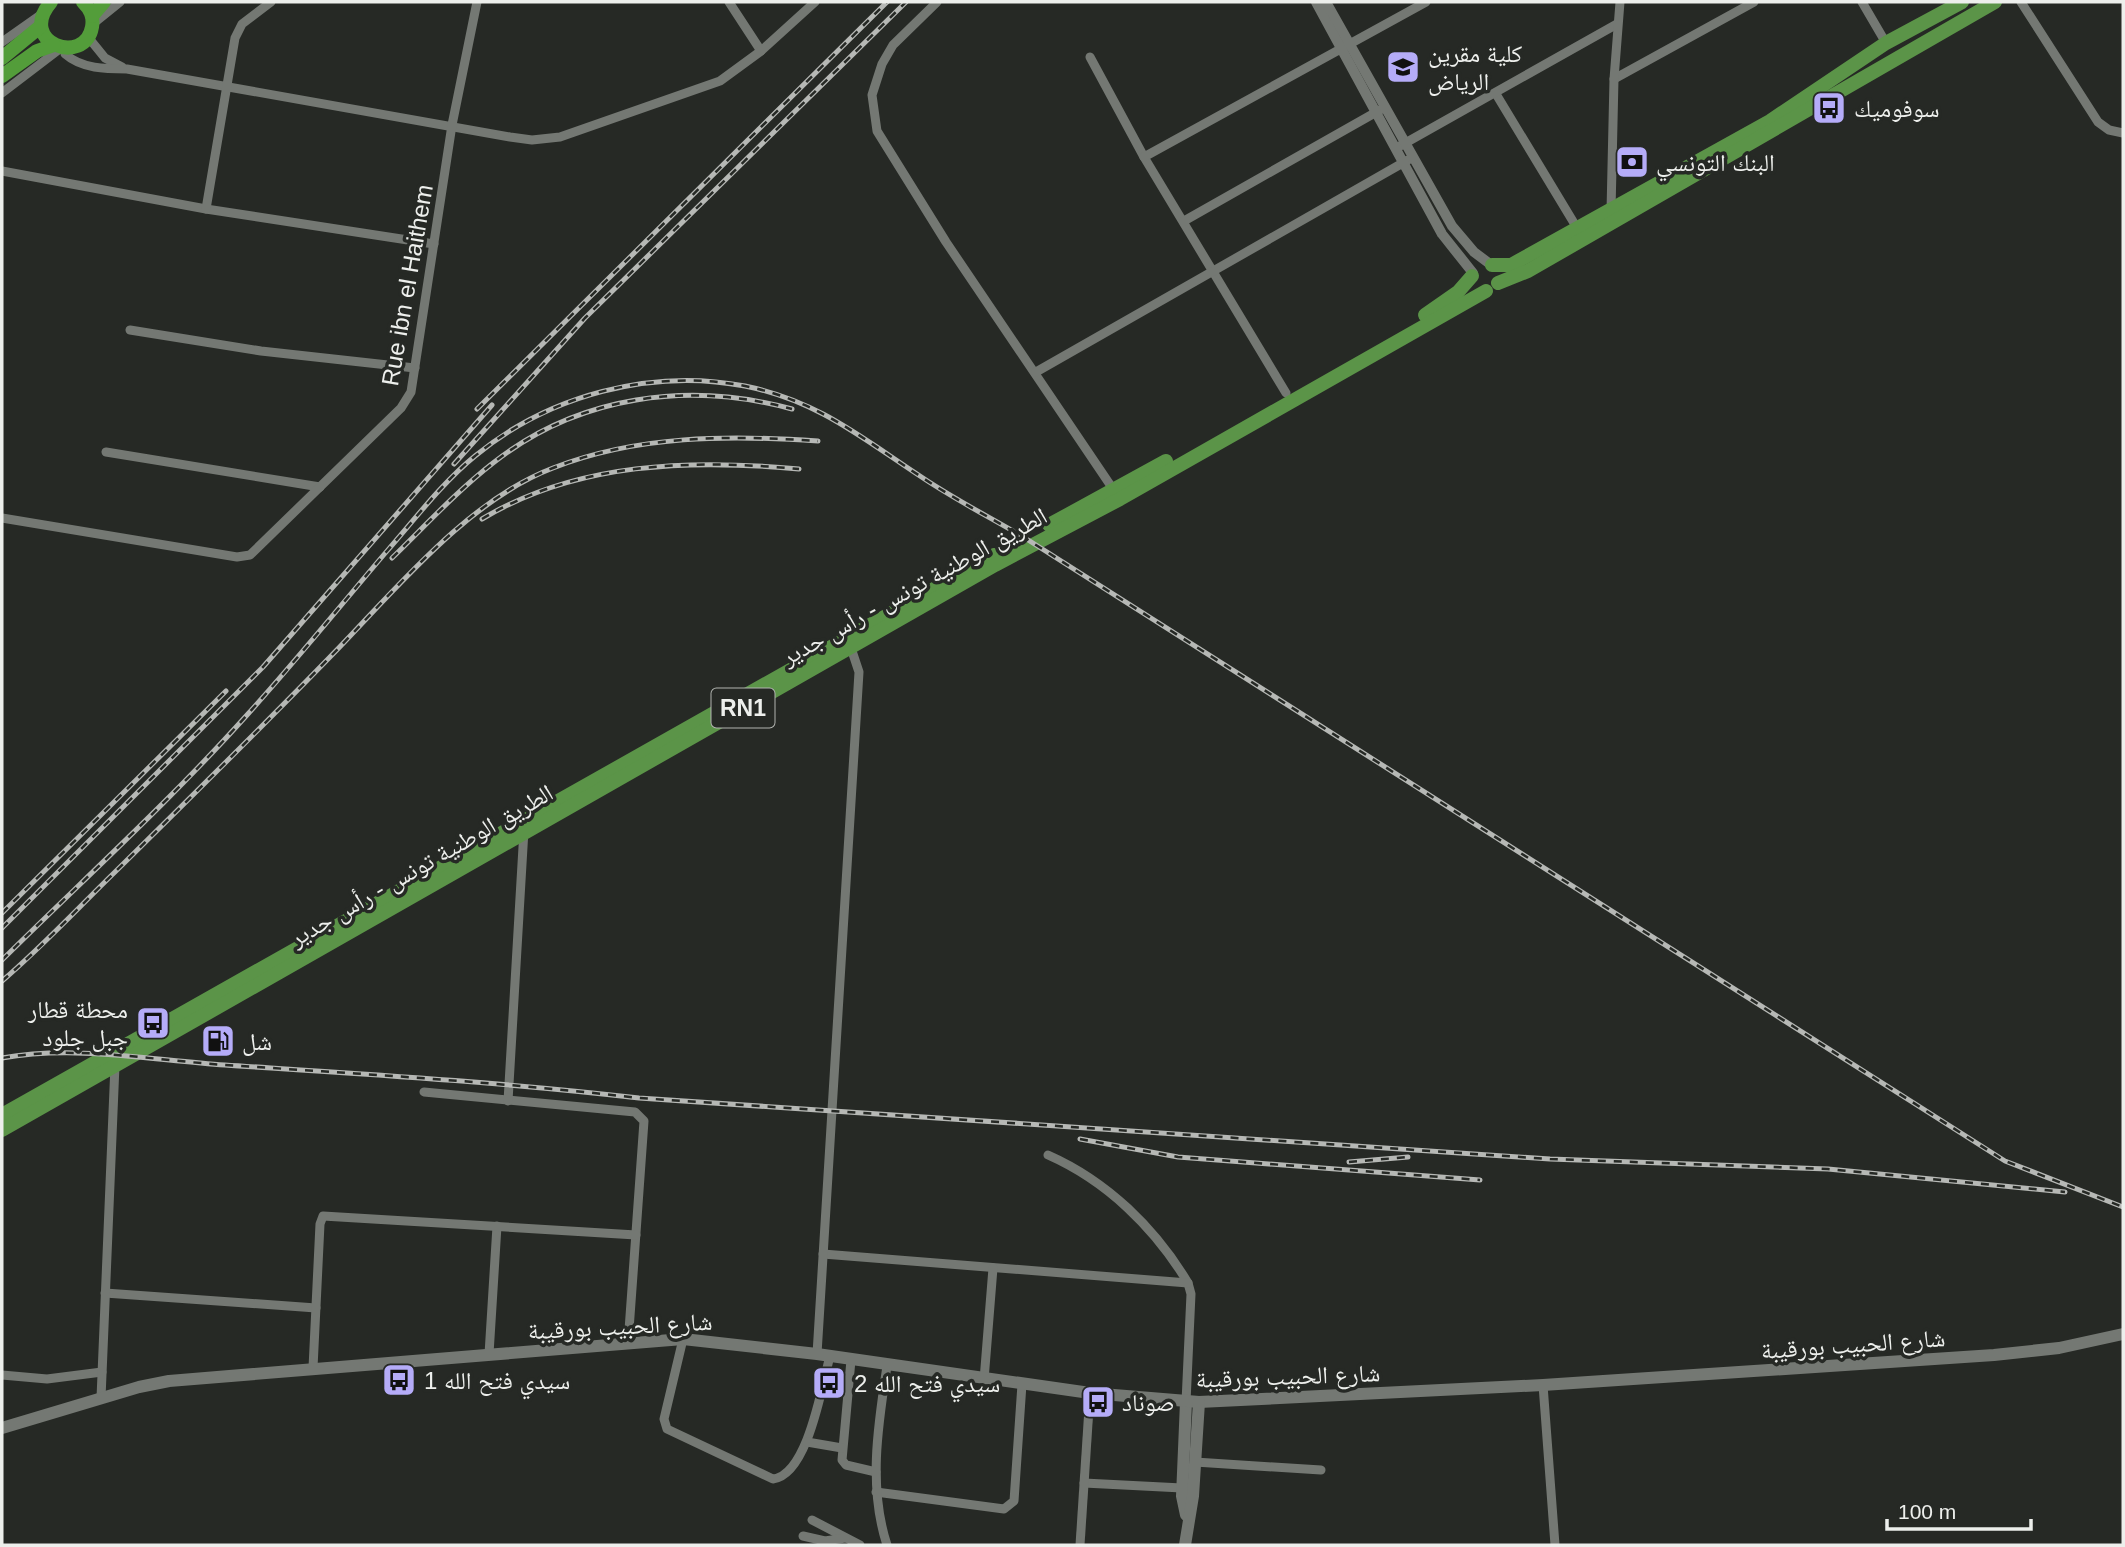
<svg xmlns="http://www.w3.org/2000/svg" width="2125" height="1547" font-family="Helvetica,'Noto Naskh Arabic',sans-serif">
<rect width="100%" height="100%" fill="#262925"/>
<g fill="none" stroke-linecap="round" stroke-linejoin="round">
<g stroke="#747873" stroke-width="9">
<polyline points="729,2 761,51"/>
<polyline points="937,2 893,45 882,64 872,95 877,131 946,242 1115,492"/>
<polyline points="1862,2 1886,43"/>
<polyline points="2021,2 2098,122 2109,130 2123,133"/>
<polyline points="94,23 120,2"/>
<polyline points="88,37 105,58 122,67"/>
<polyline points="2,42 42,14"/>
<path d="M65,48V54C82,69 106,69 127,69L510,137L532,140L560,137L720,81L761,51L815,2"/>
<polyline points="1090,57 1144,157 1286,393"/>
<polyline points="1614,79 1754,2"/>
<polyline points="2,93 61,48"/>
<polyline points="1496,94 1577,228"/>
<polyline points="1400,146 1617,24"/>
<polyline points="1144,157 1426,2"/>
<polyline points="2,171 206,209 434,244"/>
<polyline points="206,209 235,38 242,24 271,2"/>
<polyline points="1611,211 1614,79 1620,2"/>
<polyline points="1184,221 1380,110"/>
<polyline points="130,330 261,351 415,368"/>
<polyline points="1036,372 1408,160"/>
<polyline points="106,452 320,487"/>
<polyline points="2,518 237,557 250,555 401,408 411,392 452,125 477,2"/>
<polyline points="424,1092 635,1112 644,1121 628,1344"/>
<polyline points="508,1101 524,830"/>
<path d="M1048,1155C1107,1181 1155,1228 1188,1283L1191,1294L1186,1402"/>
<polyline points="823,1254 1188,1283"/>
<polyline points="105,1293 316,1308"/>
<path d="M683,1339L664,1419L667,1429L773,1479C808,1475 822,1385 830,1356"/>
<polyline points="489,1354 497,1226"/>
<polyline points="817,1354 859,672 850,645"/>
<polyline points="851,1360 842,1460 846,1465 876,1472"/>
<polyline points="313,1368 320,1224 323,1216 636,1235"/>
<polyline points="2,1375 47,1379 102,1372"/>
<polyline points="984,1380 993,1268"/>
<polyline points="1543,1385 1555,1545"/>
<polyline points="101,1398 115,1065"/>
<polyline points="807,1442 842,1448"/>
<polyline points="1195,1462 1321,1470"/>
<polyline points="1084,1483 1182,1488"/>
<polyline points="876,1492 1004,1509 1014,1501 1022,1384"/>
<polyline points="812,1520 860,1545"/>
<polyline points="803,1536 825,1541 845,1538"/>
<path d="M887,1545C868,1487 878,1425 887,1366"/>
<polyline points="1080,1545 1090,1393"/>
</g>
<g stroke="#747873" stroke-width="10">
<polyline points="1316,2 1442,234 1473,273"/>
<polyline points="1326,2 1452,226 1474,252 1490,264"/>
</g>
<g stroke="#747873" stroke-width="12">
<polyline points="1186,1402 1182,1496 1186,1515"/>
<polyline points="2,1428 139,1387 169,1381 683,1339 817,1354 1090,1393 1199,1402 1543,1385 1994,1355 2059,1348 2123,1334"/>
<polyline points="1185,1545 1193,1496 1199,1402"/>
</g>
<g stroke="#5b9448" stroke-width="14">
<polyline points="1492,265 1511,265 1770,121 1886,43 1962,2"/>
<polyline points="1498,283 1528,271 1995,2"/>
<polyline points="1425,315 1458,292 1472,276"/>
<polyline points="1049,525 1166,461"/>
<polyline points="2,1115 994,555"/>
<polyline points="2,1130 995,565 1120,499 1486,291"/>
</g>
<g stroke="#539d3a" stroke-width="14">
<path d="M51,2C16,43 85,67 92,27C94,16 90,9 83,2"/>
<polyline points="92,16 104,2"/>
<polyline points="2,58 41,26"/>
<polyline points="2,76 37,51 54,45"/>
</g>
<defs>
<g id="rail">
<polyline points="477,409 887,2"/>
<polyline points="454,464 585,318 906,2"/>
<path d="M482,519C577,462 691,459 799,469"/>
<path d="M392,558C425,526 457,491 493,463C579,395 689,381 792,409"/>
<polyline points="2,913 226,691"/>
<polyline points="2,928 263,667 492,405"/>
<path d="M2,960C84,879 170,801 247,715C295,662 340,606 387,551C415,519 442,483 475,456C549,395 651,368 745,386C819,401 863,439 923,478C956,500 991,518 1025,538L2005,1161L2123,1207"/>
<path d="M2,981C42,947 78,908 116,871C187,801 259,730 329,658C393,593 466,501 553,468C637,435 729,435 818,441"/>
<path d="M2,1058C75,1045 151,1060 225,1065C363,1074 501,1082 639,1098L1550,1159L1828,1169L2065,1192"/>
<polyline points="1080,1139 1178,1157 1480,1180"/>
<polyline points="1349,1162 1408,1157"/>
</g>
</defs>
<use href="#rail" stroke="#b6b8b5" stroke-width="5"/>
<use href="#rail" stroke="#262925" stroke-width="2.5" stroke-dasharray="8" stroke-linecap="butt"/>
</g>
<defs>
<symbol id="university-square" viewBox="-11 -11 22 22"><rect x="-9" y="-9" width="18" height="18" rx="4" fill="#b5acf8" stroke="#262925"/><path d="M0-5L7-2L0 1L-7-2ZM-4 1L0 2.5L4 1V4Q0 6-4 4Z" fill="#111"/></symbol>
<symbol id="bus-square" viewBox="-11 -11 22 22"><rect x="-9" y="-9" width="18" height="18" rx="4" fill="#b5acf8" stroke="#262925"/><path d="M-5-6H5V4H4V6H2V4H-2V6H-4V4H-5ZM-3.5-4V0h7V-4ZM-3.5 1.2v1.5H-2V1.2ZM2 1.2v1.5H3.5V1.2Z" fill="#111"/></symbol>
<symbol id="bank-square" viewBox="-11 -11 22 22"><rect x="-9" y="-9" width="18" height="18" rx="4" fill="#b5acf8" stroke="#262925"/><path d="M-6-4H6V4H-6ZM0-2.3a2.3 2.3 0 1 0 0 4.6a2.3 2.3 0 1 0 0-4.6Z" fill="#111"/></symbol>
<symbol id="fuel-square" viewBox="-11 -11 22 22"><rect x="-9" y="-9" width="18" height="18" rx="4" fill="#b5acf8" stroke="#262925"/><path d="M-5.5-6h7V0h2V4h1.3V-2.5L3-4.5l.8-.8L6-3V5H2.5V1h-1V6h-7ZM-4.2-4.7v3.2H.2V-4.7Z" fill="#111"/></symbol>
</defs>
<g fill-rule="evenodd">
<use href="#university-square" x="1384" y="48" width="38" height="38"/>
<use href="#bus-square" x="1810" y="89" width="38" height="38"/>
<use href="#bank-square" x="1613" y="143" width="38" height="38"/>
<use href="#bus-square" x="134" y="1004" width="38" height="38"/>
<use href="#fuel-square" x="199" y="1022" width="38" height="38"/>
<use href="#bus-square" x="380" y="1361" width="38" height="38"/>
<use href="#bus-square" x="810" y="1364" width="38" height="38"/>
<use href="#bus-square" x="1079" y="1383" width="38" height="38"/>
</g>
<g text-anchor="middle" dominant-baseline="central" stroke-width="7" stroke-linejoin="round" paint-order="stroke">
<rect fill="#262925" stroke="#b1b4b0" stroke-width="2" x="711.5" y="688.5" width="63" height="39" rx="5"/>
<g font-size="23" font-weight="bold" fill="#edefec">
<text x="743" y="708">RN1</text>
</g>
<g font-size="24" fill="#edefec" stroke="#262925" text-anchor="start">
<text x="1428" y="53">كلية مقرين<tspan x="1428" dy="28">الرياض</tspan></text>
<text x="1854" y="108">سوفوميك</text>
<text x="1656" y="162">البنك التونسي</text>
<text x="128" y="1009" text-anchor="end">محطة قطار<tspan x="128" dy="28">جبل جلود</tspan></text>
<text x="242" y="1041">شل</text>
<text x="424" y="1380">سيدي فتح الله 1</text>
<text x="854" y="1383">2 سيدي فتح الله</text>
<text x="1122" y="1402">صوناد</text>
</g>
<g font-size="24" fill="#edefec" stroke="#262925">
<text transform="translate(407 285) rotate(-80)">Rue ibn el Haithem</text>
<text transform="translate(914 586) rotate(-29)">الطريق الوطنية تونس - رأس جدير</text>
<text transform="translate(421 865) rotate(-30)">الطريق الوطنية تونس - رأس جدير</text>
<text transform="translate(620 1326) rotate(-3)">شارع الحبيب بورقيبة</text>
<text transform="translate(1853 1344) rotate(-4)">شارع الحبيب بورقيبة</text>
<text transform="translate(1288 1376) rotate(-2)">شارع الحبيب بورقيبة</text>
</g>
</g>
<rect width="2125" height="1547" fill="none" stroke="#edefec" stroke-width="7"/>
<path d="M1887 1519v10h144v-10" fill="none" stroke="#edefec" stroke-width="3.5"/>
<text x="1898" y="1519" font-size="21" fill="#edefec" stroke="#262925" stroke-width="5" paint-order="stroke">100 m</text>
</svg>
